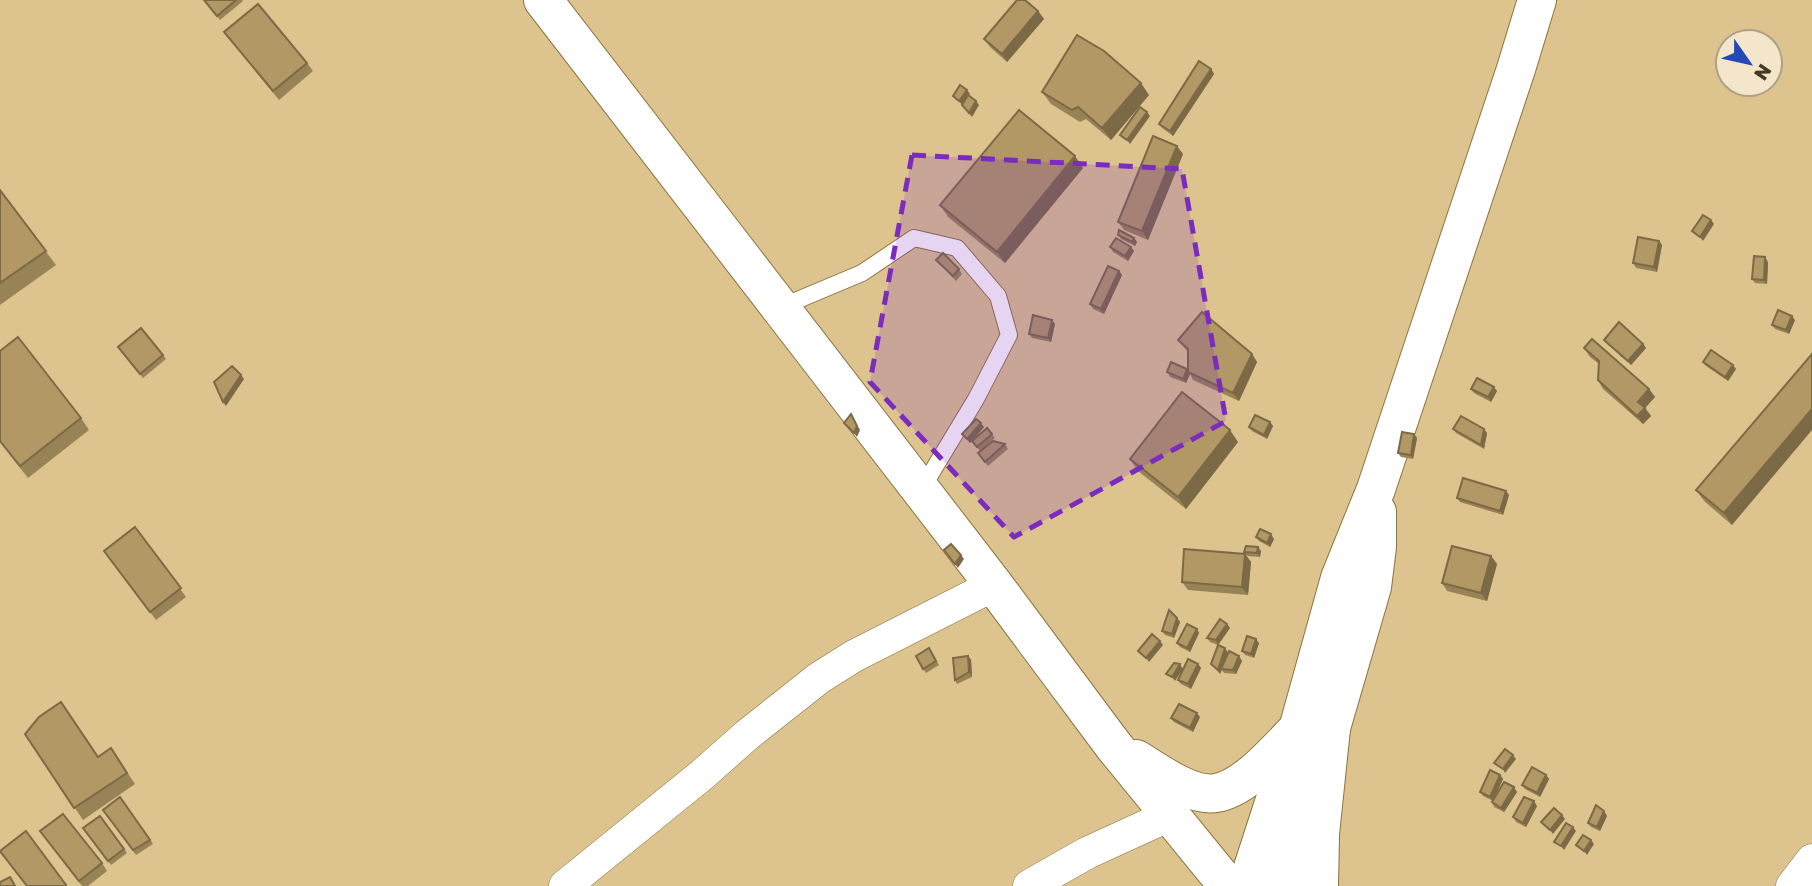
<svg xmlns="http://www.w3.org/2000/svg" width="1812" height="886" font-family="'Golos Text',sans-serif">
<rect width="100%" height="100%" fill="#ddc38e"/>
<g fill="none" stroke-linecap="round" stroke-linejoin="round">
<defs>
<polyline id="lane" points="781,307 862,273 914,238 957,248 998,296 1009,335 976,399 921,490"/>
<g id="street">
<polyline points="565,886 703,774 747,735 819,678 854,656 994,585"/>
<polyline points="1029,886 1087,853 1170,815"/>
<polyline points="1792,886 1812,860"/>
</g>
<g id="secondary">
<polyline points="1247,886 1298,729 1340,578 1376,489 1516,69 1537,0"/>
<polyline points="1285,886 1372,587 1377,547 1377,512"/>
</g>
<g id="highway">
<polyline points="543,0 994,585 1113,745 1228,886"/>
<path d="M1136,759C1157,772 1191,797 1216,793C1246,788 1277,750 1298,729"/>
<polyline points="1319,886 1320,834 1332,719"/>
</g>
</defs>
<use href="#lane" stroke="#8c7440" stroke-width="18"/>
<use href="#street" stroke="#8c7440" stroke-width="33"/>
<use href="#secondary" stroke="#8c7440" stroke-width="40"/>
<use href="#highway" stroke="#8c7440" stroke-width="40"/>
<use href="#lane" stroke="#fff" stroke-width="16"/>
<use href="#street" stroke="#fff" stroke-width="32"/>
<use href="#secondary" stroke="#fff" stroke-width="38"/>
<use href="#highway" stroke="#fff" stroke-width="38"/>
</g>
<g fill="#988356">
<polygon points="204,0 242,0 243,1 220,20"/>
<polygon points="1038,11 1044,19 1007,62 990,47 984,39"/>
<polygon points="224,32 307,63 313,71 279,100"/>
<polygon points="1211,69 1214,74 1173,136 1162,128 1159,124"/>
<polygon points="1042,92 1149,95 1111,140 1086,119 1080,122 1051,104"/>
<polygon points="1183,154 1148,240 1124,230 1118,222"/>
<polygon points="1083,168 1005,263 948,217 940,205"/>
<polygon points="0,190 56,265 0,305"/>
<polygon points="1118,235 1134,238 1137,242 1135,246 1121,239"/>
<polygon points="1659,241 1662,245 1657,272 1636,268 1633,263"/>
<polygon points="1110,247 1134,251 1128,261 1113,252"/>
<polygon points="936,260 959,269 962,274 956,281"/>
<polygon points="1768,262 1767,284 1755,283 1752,279"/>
<polygon points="1119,271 1122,275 1104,314 1093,309 1090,304"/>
<polygon points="1052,320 1055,324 1051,342 1032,338 1029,334"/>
<polygon points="1795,320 1789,334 1775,329 1772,325"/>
<polygon points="1178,340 1252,354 1257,362 1239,401 1193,380 1190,374 1186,383 1170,377 1167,372 1187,369 1188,352"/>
<polygon points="1604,340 1643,344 1646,348 1631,365 1607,344"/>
<polygon points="118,347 163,355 166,359 143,378"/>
<polygon points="1584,348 1649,389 1655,397 1645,408 1651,416 1643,424 1603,389 1598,380 1599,364 1590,357"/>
<polygon points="0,351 81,418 89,430 28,478 0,442"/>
<polygon points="1812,354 1732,525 1705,502 1696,490"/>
<polygon points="1703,362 1736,369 1728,381 1706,366"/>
<polygon points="1471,389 1497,391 1491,402 1474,393"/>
<polygon points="1270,422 1273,426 1267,439 1252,431 1249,427"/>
<polygon points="984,427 973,440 992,434 995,438 980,451 972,441 970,443 962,434"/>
<polygon points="1453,429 1487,433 1484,449 1456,433"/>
<polygon points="1414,434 1417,438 1413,459 1401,457 1398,453"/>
<polygon points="1238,442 1186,509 1138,471 1130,459"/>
<polygon points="1005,444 1008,449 988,466 978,453"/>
<polygon points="1509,495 1503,515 1460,502 1457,498"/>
<polygon points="135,527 186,597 156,620 104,551"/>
<polygon points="1256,537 1274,539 1270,547 1259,541"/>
<polygon points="1261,551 1260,557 1247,556 1244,552"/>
<polygon points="1245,554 1251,562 1248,595 1188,590 1182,582"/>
<polygon points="1491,556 1497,564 1487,601 1447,591 1442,583"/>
<polygon points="1177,618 1180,622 1174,638 1165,635 1162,631"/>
<polygon points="1227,624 1230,628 1218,645 1210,642 1207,638"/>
<polygon points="1197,629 1199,633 1190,652 1180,647 1177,643"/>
<polygon points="1259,643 1254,658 1245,655 1242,651"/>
<polygon points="929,648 939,665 926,673 923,669"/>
<polygon points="1225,648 1228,653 1242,661 1236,674 1224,673 1222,670 1220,674 1211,664"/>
<polygon points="968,656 971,660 972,677 957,684 955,680"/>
<polygon points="1198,664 1201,668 1191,689 1181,684 1178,680"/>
<polygon points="1200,717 1193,732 1174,722 1171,718"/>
<polygon points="25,734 98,757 111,748 135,784 83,820"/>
<polygon points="1500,775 1503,779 1495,796 1517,792 1504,812 1494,807 1492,802 1493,801 1483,796 1480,792"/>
<polygon points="1546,775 1549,779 1540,797 1525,789 1522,785"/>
<polygon points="120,797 153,844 136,855 103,810"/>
<polygon points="1537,806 1526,827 1516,822 1513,817"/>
<polygon points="1604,811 1607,816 1600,831 1591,827 1588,823"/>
<polygon points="100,816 127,853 111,865 83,828"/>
<polygon points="46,839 102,863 107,871 88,886 82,886"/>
</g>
<g fill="#7c6a46">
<polygon points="1038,11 1044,19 1007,62 1002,54"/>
<polygon points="1211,69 1214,74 1173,136 1170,131"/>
<polygon points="1141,83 1149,95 1111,140 1102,128"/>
<polygon points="967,90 970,94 962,105 959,101"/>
<polygon points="976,101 979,105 972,117 969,113"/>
<polygon points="1147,112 1150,116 1130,144 1127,140"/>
<polygon points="1177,146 1183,154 1148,240 1142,231"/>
<polygon points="1075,156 1083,168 1005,263 997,252"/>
<polygon points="1711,220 1714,224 1703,241 1700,237"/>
<polygon points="1134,238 1137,242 1135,246 1132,242"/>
<polygon points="1659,241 1662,245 1657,272 1654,267"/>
<polygon points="1131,247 1134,251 1128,261 1125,256"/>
<polygon points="1765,257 1768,262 1767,284 1764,280"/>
<polygon points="1119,271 1122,275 1104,314 1101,309"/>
<polygon points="1792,316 1795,320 1789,334 1786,330"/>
<polygon points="1052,320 1055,324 1051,342 1048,338"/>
<polygon points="1643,344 1646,348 1631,365 1628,361"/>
<polygon points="1252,354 1257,362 1239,401 1233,393"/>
<polygon points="1733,365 1736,369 1728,381 1725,377"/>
<polygon points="1187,369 1190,374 1186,383 1183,379"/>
<polygon points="241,375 244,379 226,406 223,402"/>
<polygon points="1494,387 1497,391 1491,402 1488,397"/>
<polygon points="1649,389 1655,397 1645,408 1651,416 1643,424 1637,416 1638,402"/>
<polygon points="1812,409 1812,430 1732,525 1724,513"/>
<polygon points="851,414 860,430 857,437 854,433"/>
<polygon points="1270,422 1273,426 1267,439 1264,435"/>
<polygon points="981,423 984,427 970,443 967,439"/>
<polygon points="1484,429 1487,433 1484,449 1481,445"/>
<polygon points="1230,430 1238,442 1186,509 1178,497"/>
<polygon points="1414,434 1417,438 1413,459 1411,455"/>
<polygon points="1506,491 1509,495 1503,515 1500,511"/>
<polygon points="1271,534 1274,539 1270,547 1267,543"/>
<polygon points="1258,547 1261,551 1260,557 1257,553"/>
<polygon points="1245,554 1251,562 1248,595 1242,587"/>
<polygon points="961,555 964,559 958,568 955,564"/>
<polygon points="1491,556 1497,564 1487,601 1481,593"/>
<polygon points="1177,618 1180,622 1174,638 1172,634"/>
<polygon points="1227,624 1230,628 1218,645 1216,640"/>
<polygon points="1197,629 1199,633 1190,652 1187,648"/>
<polygon points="1256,639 1259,643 1254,658 1251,654"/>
<polygon points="1160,641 1163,645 1149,662 1146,658"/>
<polygon points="1225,648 1228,653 1220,674 1218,670"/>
<polygon points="968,656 971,660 972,677 969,672"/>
<polygon points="1239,656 1242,661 1236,674 1233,670"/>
<polygon points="1180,664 1183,669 1175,681 1172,677"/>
<polygon points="1198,664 1201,668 1191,689 1188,684"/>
<polygon points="1197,713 1200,717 1193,732 1190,728"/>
<polygon points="1513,755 1516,759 1505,773 1503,769"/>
<polygon points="1500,775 1503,779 1493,801 1490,797"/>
<polygon points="1546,775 1549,779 1540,797 1537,793"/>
<polygon points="1514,787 1517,792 1504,812 1501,808"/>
<polygon points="1534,801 1537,806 1526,827 1523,823"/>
<polygon points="1604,811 1607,816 1600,831 1597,827"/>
<polygon points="1562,815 1565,819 1553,834 1550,830"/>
<polygon points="1573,827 1576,831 1564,850 1561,846"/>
<polygon points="1591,840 1594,844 1587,855 1584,851"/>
</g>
<g fill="#b19864" stroke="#7c6a46" stroke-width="2">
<polygon points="204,0 236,0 217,16"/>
<polygon points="1017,0 1025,0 1038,11 1002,54 984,39"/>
<polygon points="258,4 307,63 273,91 224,32"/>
<polygon points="1077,35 1104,51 1141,83 1102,128 1078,107 1072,110 1042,92"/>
<polygon points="1199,61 1211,69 1170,131 1159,124"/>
<polygon points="960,85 967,90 959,101 953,96"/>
<polygon points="968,95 976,101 969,113 962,105"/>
<polygon points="1140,107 1147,112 1127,140 1120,135"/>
<polygon points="1019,110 1075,156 997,252 940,205"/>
<polygon points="1153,136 1177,146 1142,231 1118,222"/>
<polygon points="0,190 46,251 0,283"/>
<polygon points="1703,215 1711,220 1700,237 1692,231"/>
<polygon points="1119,230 1134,238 1132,242 1118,235"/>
<polygon points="1638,237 1659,241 1654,267 1633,263"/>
<polygon points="1116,238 1131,247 1125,256 1110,247"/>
<polygon points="943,253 959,269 953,276 936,260"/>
<polygon points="1754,256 1765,257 1764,280 1752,279"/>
<polygon points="1108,266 1119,271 1101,309 1090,304"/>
<polygon points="1778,310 1792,316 1786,330 1772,325"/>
<polygon points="1202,312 1252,354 1233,393 1188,372 1188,349 1178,340"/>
<polygon points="1033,315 1052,320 1048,338 1029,334"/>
<polygon points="1619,322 1643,344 1628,361 1604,340"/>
<polygon points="141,328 163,355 140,374 118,347"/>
<polygon points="18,337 81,418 20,466 0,441 0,351"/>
<polygon points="1592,339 1649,389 1638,402 1645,408 1637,416 1598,380 1599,361 1584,348"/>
<polygon points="1711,350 1733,365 1725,377 1703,362"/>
<polygon points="1812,354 1812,409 1724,513 1696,490"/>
<polygon points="1171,362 1187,369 1183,379 1167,372"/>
<polygon points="232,366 241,375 223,402 214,382"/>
<polygon points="1477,378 1494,387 1488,397 1471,389"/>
<polygon points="1182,392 1230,430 1178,497 1130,459"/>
<polygon points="851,414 857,426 854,433 844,423"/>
<polygon points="1255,415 1270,422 1264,435 1249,427"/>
<polygon points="1461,416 1484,429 1481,445 1453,429"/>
<polygon points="976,419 981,423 967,439 962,434"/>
<polygon points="987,428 992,434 977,447 972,441"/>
<polygon points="1402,432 1414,434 1411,455 1398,453"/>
<polygon points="993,441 1005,444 985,462 978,453"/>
<polygon points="1463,478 1506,491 1500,511 1457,498"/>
<polygon points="135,527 181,588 150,612 104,551"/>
<polygon points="1260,529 1271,534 1267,543 1256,537"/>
<polygon points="951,544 961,555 955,564 944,550"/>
<polygon points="1246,546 1258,547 1257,553 1244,552"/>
<polygon points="1452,546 1491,556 1481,593 1442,583"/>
<polygon points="1184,549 1245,554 1242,587 1182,582"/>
<polygon points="1169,610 1177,618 1172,634 1162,631"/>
<polygon points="1220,619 1227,624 1216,640 1207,638"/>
<polygon points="1187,624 1197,629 1187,648 1177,643"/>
<polygon points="1152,634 1160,641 1146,658 1138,651"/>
<polygon points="1247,636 1256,639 1251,654 1242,651"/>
<polygon points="1218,645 1225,648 1218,670 1211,664"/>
<polygon points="929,648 936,661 923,669 916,656"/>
<polygon points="1229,651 1239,656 1233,670 1221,669"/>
<polygon points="968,656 969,672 955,680 953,658"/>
<polygon points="1188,659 1198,664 1188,684 1178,680"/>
<polygon points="1174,663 1180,664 1172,677 1166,674"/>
<polygon points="61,702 98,757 111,748 127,773 74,808 25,734 39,717"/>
<polygon points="1179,704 1197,713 1190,728 1171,718"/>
<polygon points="1505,749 1513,755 1503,769 1494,763"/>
<polygon points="1532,767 1546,775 1537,793 1522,785"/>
<polygon points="1490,770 1500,775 1490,797 1480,792"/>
<polygon points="1504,782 1514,787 1501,808 1492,802"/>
<polygon points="120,797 150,840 133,850 103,810"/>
<polygon points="1524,797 1534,801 1523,823 1513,817"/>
<polygon points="1596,805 1604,811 1597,827 1588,823"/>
<polygon points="1554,808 1562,815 1550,830 1541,822"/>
<polygon points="63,814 102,863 79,881 40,831"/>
<polygon points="100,816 124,849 108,861 83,828"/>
<polygon points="1566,823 1573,827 1561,846 1554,842"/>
<polygon points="26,831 66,885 65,886 27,886 0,851"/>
<polygon points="1583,835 1591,840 1584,851 1576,845"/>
<polygon points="10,877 15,886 0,886 0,882"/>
</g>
<path fill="#7b2cbf" fill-opacity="0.2" stroke="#7b2cbf" stroke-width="5" stroke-dasharray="14 9" stroke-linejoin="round" d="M912,155L1182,169L1226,421L1014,537L870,382Z"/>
<g transform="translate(1749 63) rotate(124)"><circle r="33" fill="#f3e6cb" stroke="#ada188" stroke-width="2"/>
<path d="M0-5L12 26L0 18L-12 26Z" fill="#2349b8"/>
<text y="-10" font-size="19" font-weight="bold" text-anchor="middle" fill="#453a24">N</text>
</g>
</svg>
